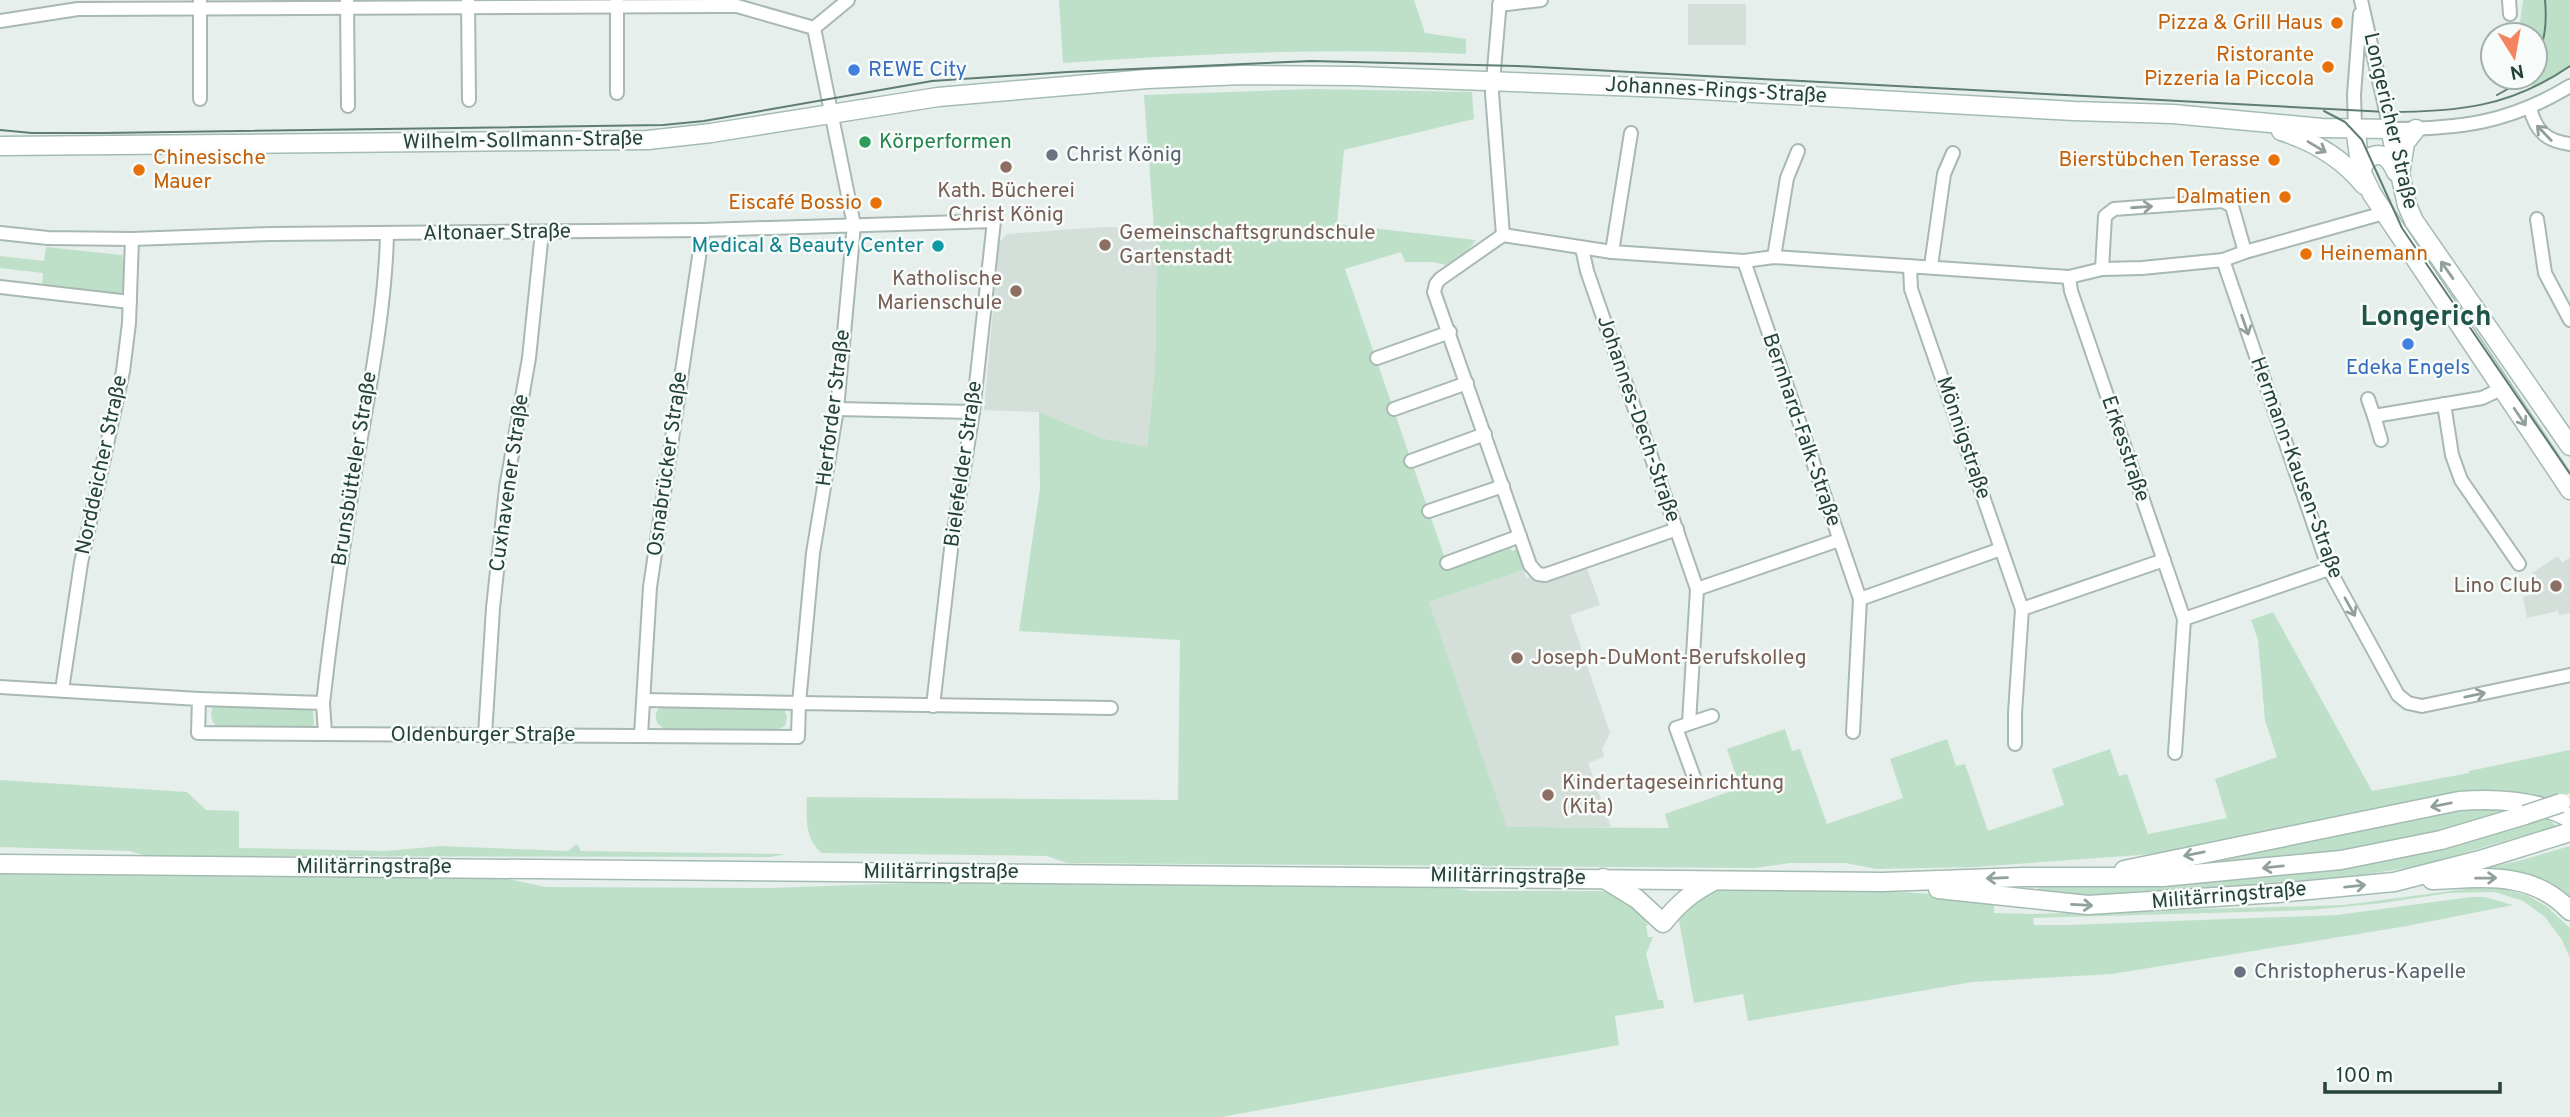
<svg xmlns="http://www.w3.org/2000/svg" width="2570" height="1117" font-family="Overpass,sans-serif">
<rect width="100%" height="100%" fill="#e6efeb"/>
<g fill="#d4dfda">
<rect x="1688" y="4" width="58" height="41"/>
<polygon points="1103,227 1157,229 1155,367 1147,447 1102,438 1039,412 984,410 999,242 1007,234"/>
<polygon points="2558,556 2562,563 2570,557 2570,613 2559,615 2558,611 2527,618 2523,597 2545,591 2532,573"/>
<polygon points="1587,568 1600,605 1570,615 1610,733 1602,749 1604,757 1588,763 1611,827 1507,828 1429,602 1524,570 1526,578 1532,576 1549,581"/>
</g>
<g fill="#bfe0c8">
<path d="M1059,0H1414L1425,33L1466,39V54C1332,47 1198,54 1063,63Z"/>
<polygon points="2523,0 2570,0 2570,66 2534,88 2526,77 2535,77 2535,35 2510,35 2520,22"/>
<path d="M1312,89L1472,92L1474,119L1344,150L1337,224L1476,240L1467,251L1446,265L1433,262H1405L1401,252L1345,269L1448,567L1509,546L1512,551L1517,549L1524,570L1429,602L1507,827L1669,828L1665,814L1740,788L1727,749L1785,729L1792,751L1800,749L1827,824L1903,798L1890,759L1947,739L1956,766L1965,764L1988,831L2064,805L2052,769L2110,749L2119,776L2127,774L2148,834L2227,818L2215,779L2277,757L2265,720L2258,640L2251,620L2273,612L2372,791L2469,773V771L2570,750V793L2551,799L2508,791H2477L2153,854L1975,867L1876,869L1846,863H1790L1755,868L1067,863L1047,856L822,853C805,840 806,817 807,797L1178,800L1180,640L1019,631L1040,488L1039,412L1102,438L1147,447L1155,367L1157,229H1154L1144,95Z"/>
<polygon points="46,247 122,255 126,268 124,290 117,296 42,287 43,273 0,268 0,256 44,261"/>
<path d="M220,702L307,706L313,710L314,725L308,730H219C212,722 209,717 213,706Z"/>
<path d="M661,706L784,709L787,717L785,726L777,730H667C655,726 652,714 661,706Z"/>
<polygon points="0,780 187,792 206,810 239,811 239,848 386,851 441,846 568,851 577,844 581,851 786,854 771,857 147,856 130,851 0,847"/>
<path d="M2478,809L2507,810V812C2395,847 2279,864 2162,868L2440,814Z"/>
<polygon points="2546,817 2556,826 2419,866 2348,877 2267,886 2099,896 2040,892 2038,888 2040,884 2124,887 2162,884"/>
<polygon points="2570,846 2570,905 2465,873 2522,860"/>
<path d="M0,874L508,879L546,887L771,888L911,883L1442,886L1470,891H1601C1624,894 1635,906 1648,925L1646,926L1648,937H1653L1646,954L1658,1000H1663L1664,1008L1615,1016L1619,1045L1221,1117H0Z"/>
<path d="M1713,888C1807,889 1901,888 1994,901V913L2032,914L2344,905L2473,888L2503,889L2527,895L2546,906L2570,928V958L2562,940L2545,917L2523,901L2495,892L2449,893L2383,903L2311,910L2033,918L2034,925H2067L2337,915L2471,897H2485L2513,905L2407,926L2112,974L1972,982L1748,1021L1743,994L1694,1003L1679,921L1683,902Z"/>
</g>
<g fill="none" stroke-linecap="round" stroke-linejoin="round">
<defs>
<g id="street">
<polyline points="200,0 200,99"/>
<polyline points="347,0 348,106"/>
<polyline points="468,0 469,100"/>
<polyline points="617,0 617,93"/>
<polyline points="1500,0 1492,93 1503,235"/>
<path d="M2361,0L2390,129C2460,129 2509,123 2570,86"/>
<polyline points="2509,0 2510,14"/>
<polyline points="1499,5 1541,0"/>
<polyline points="0,21 78,9 715,6 737,6 814,28 854,225 837,409 813,553 799,703 644,700"/>
<polyline points="814,28 848,0"/>
<path d="M2530,108C2536,132 2547,141 2570,144"/>
<polyline points="2355,127 2354,95 2360,14"/>
<polyline points="2537,219 2545,273 2570,320"/>
<polyline points="0,233 48,238 132,239 271,234 703,230 994,221 973,412 951,549 933,706"/>
<polyline points="1503,235 1612,252 1744,261 1774,257 2069,277 2102,269 2142,268 2223,260 2245,252 2384,213"/>
<polyline points="1503,235 1440,279 1436,284 1434,292 1530,565 1538,574 1545,575 1677,529"/>
<polyline points="1582,248 1587,271 1697,589 1839,540"/>
<polyline points="1612,252 1631,133"/>
<polyline points="1774,257 1787,178 1798,151"/>
<polyline points="2223,260 2329,569 2398,695 2408,703 2422,706 2570,675"/>
<polyline points="1744,261 1860,599 2001,549"/>
<polyline points="1910,266 1911,289 2022,609 2164,560"/>
<polyline points="1931,266 1944,174 1953,153"/>
<polyline points="2102,269 2105,216 2114,209 2223,201 2232,206 2245,252"/>
<polyline points="2069,277 2071,291 2184,619 2175,753"/>
<polyline points="0,287 130,302"/>
<polyline points="1377,358 1450,332"/>
<polyline points="2368,399 2374,416"/>
<polyline points="2444,404 2452,455 2461,480 2519,564"/>
<polyline points="837,409 973,412"/>
<polyline points="1394,409 1467,383"/>
<polyline points="2381,440 2374,416 2482,398 2501,389"/>
<polyline points="1411,461 1485,434"/>
<polyline points="1429,511 1503,486"/>
<polyline points="1447,563 1520,536"/>
<polyline points="2184,619 2329,569"/>
<polyline points="0,687 199,699 198,733 325,734"/>
<polyline points="62,690 81,563 123,371 129,323 132,239"/>
<polyline points="199,699 323,703 325,734 798,737 799,703 1111,708"/>
<path d="M323,703C332,624 343,545 356,466C369,390 385,312 387,235"/>
<polyline points="1689,723 1697,589"/>
<polyline points="1853,732 1860,599"/>
<polyline points="485,735 493,608 506,488 529,358 542,232"/>
<polyline points="641,735 650,587 703,230"/>
<polyline points="2015,744 2015,713 2022,609"/>
<polyline points="1695,780 1676,728 1712,716"/>
</g>
<g id="secondary">
<polyline points="2355,127 2361,171 2372,194 2570,490"/>
<path d="M2281,131C2313,141 2343,159 2364,185"/>
<polyline points="0,146 648,140 711,133 938,97 1147,79 1242,75 1354,76 1666,88 2074,111 2173,114 2322,128 2390,129 2407,205 2414,221 2570,446"/>
<polyline points="2401,168 2405,143 2416,129"/>
<path d="M2361,171L2366,160C2381,149 2390,158 2396,172"/>
<polyline points="0,864 1882,882 2024,877 2163,877 2341,860 2441,840 2525,815"/>
<path d="M2124,870L2459,801C2496,798 2536,800 2570,818"/>
<path d="M1603,878L1637,899L1663,923C1678,904 1691,893 1712,882"/>
<path d="M2432,880C2482,878 2532,870 2570,911"/>
<polyline points="1938,889 2088,905 2278,893 2394,882 2480,860 2570,832"/>
</g>
</defs>
<use href="#street" stroke="#a8b8b2" stroke-width="16"/>
<use href="#secondary" stroke="#a4bbb3" stroke-width="21"/>
<use href="#street" stroke="#fff" stroke-width="12"/>
<use href="#secondary" stroke="#fff" stroke-width="18"/>
<g stroke="#5f7d75" stroke-width="2">
<path d="M2535,61C2546,42 2547,21 2545,0"/>
<polyline points="2497,95 2515,85 2522,77"/>
<polyline points="2324,111 2345,122 2362,140 2402,228 2570,474"/>
<path d="M0,130L32,133H104L663,125L704,121L932,81L1067,72L1311,61L1517,66L2387,112C2458,112 2510,107 2570,66"/>
</g>
<defs>
<polyline id="secondary-bridge" points="2525,815 2561,803"/>
</defs>
<use href="#secondary-bridge" stroke="#a4bbb3" stroke-width="21" stroke-linecap="butt"/>
<use href="#secondary-bridge" stroke="#fff" stroke-width="18"/>
</g>
<defs><path id="oneway-shaft" d="M-6 0H5M1.5-3L5.5 0L1.5 3" fill="none" stroke-width="1.6" stroke-linecap="round" stroke-linejoin="round" transform="scale(1.75)"/></defs>
<g stroke="#92a09c">
<use href="#oneway-shaft" transform="translate(2544 133) rotate(-134)"/>
<use href="#oneway-shaft" transform="translate(2317 147) rotate(31)"/>
<use href="#oneway-shaft" transform="translate(2142 207) rotate(-4)"/>
<use href="#oneway-shaft" transform="translate(2447 270) rotate(-125)"/>
<use href="#oneway-shaft" transform="translate(2245 325) rotate(71)"/>
<use href="#oneway-shaft" transform="translate(2520 417) rotate(56)"/>
<use href="#oneway-shaft" transform="translate(2350 607) rotate(61)"/>
<use href="#oneway-shaft" transform="translate(2475 695) rotate(-12)"/>
<use href="#oneway-shaft" transform="translate(2441 805) rotate(169)"/>
<use href="#oneway-shaft" transform="translate(2194 854) rotate(169)"/>
<use href="#oneway-shaft" transform="translate(2273 867) rotate(174)"/>
<use href="#oneway-shaft" transform="translate(1997 878) rotate(178)"/>
<use href="#oneway-shaft" transform="translate(2486 878) rotate(-1)"/>
<use href="#oneway-shaft" transform="translate(2355 886) rotate(-6)"/>
<use href="#oneway-shaft" transform="translate(2082 905) rotate(3)"/>
</g>
<g fill="#e8710a" stroke="#f7fbf9" stroke-width="2.5">
<circle cx="2337" cy="23" r="7"/>
<circle cx="2328" cy="67" r="7"/>
<circle cx="2274" cy="160" r="7"/>
<circle cx="139" cy="170" r="7"/>
<circle cx="2285" cy="197" r="7"/>
<circle cx="876" cy="203" r="7"/>
<circle cx="2306" cy="254" r="7"/>
</g>
<g fill="#3f7fe0" stroke="#f7fbf9" stroke-width="2.5">
<circle cx="854" cy="70" r="7"/>
<circle cx="2408" cy="344" r="7"/>
</g>
<circle fill="#2e9e5b" stroke="#f7fbf9" stroke-width="2.5" cx="865" cy="142" r="7"/>
<g fill="#6b7280" stroke="#f7fbf9" stroke-width="2.5">
<circle cx="1052" cy="155" r="7"/>
<circle cx="2240" cy="972" r="7"/>
</g>
<g fill="#8d6e63" stroke="#f7fbf9" stroke-width="2.5">
<circle cx="1006" cy="167" r="7"/>
<circle cx="1105" cy="245" r="7"/>
<circle cx="1016" cy="291" r="7"/>
<circle cx="2556" cy="586" r="7"/>
<circle cx="1517" cy="658" r="7"/>
<circle cx="1548" cy="795" r="7"/>
</g>
<circle fill="#0f9aa8" stroke="#f7fbf9" stroke-width="2.5" cx="938" cy="246" r="7"/>
<g text-anchor="middle" dominant-baseline="central" stroke-width="5" stroke-linejoin="round" paint-order="stroke">
<g font-size="21" fill="#c56008" stroke="#f7fbf9" text-anchor="end">
<text x="2323" y="23">Pizza &amp; Grill Haus</text>
<text x="2314" y="55">Ristorante<tspan x="2314" dy="24">Pizzeria la Piccola</tspan></text>
<text x="153" y="158" text-anchor="start">Chinesische<tspan x="153" dy="24">Mauer</tspan></text>
<text x="2260" y="160">Bierstübchen Terasse</text>
<text x="2271" y="197">Dalmatien</text>
<text x="862" y="203">Eiscafé Bossio</text>
<text x="2320" y="254" text-anchor="start">Heinemann</text>
</g>
<g font-size="21" fill="#366cbe" stroke="#f7fbf9" text-anchor="start">
<text x="868" y="70">REWE City</text>
<text x="2408" y="368" text-anchor="middle">Edeka Engels</text>
</g>
<g font-size="21" fill="#24423a" stroke="#f7fbf9">
<text transform="translate(1716 91) rotate(3)">Johannes-Rings-Straße</text>
<text transform="translate(2390 121) rotate(77)">Longericher Straße</text>
<text transform="translate(523 141) rotate(-1)">Wilhelm-Sollmann-Straße</text>
<text transform="translate(497 233) rotate(-1)">Altonaer Straße</text>
<text transform="translate(834 408) rotate(-83)">Herforder Straße</text>
<text transform="translate(1638 419) rotate(71)">Johannes-Dech-Straße</text>
<text transform="translate(1801 430) rotate(71)">Bernhard-Falk-Straße</text>
<text transform="translate(1963 438) rotate(71)">Mönnigstraße</text>
<text transform="translate(2125 449) rotate(71)">Erkesstraße</text>
<text transform="translate(668 464) rotate(-82)">Osnabrücker Straße</text>
<text transform="translate(964 464) rotate(-82)">Bielefelder Straße</text>
<text transform="translate(102 465) rotate(-78)">Norddeicher Straße</text>
<text transform="translate(2296 468) rotate(70)">Hermann-Kausen-Straße</text>
<text transform="translate(355 469) rotate(-81)">Brunsbütteler Straße</text>
<text transform="translate(510 483) rotate(-82)">Cuxhavener Straße</text>
<text x="483" y="735">Oldenburger Straße</text>
<text x="374" y="867">Militärringstraße</text>
<text x="941" y="872">Militärringstraße</text>
<text transform="translate(1508 877) rotate(1)">Militärringstraße</text>
<text transform="translate(2229 896) rotate(-5)">Militärringstraße</text>
</g>
<g font-size="21" fill="#27864d" stroke="#f7fbf9" text-anchor="start">
<text x="879" y="142">Körperformen</text>
</g>
<g font-size="21" fill="#5b616d" stroke="#f7fbf9" text-anchor="start">
<text x="1066" y="155">Christ König</text>
<text x="2254" y="972">Christopherus-Kapelle</text>
</g>
<g font-size="21" fill="#785e54" stroke="#f7fbf9" text-anchor="start">
<text x="1006" y="191" text-anchor="middle">Kath. Bücherei<tspan x="1006" dy="24">Christ König</tspan></text>
<text x="1119" y="233">Gemeinschaftsgrundschule<tspan x="1119" dy="24">Gartenstadt</tspan></text>
<text x="1002" y="279" text-anchor="end">Katholische<tspan x="1002" dy="24">Marienschule</tspan></text>
<text x="2542" y="586" text-anchor="end">Lino Club</text>
<text x="1531" y="658">Joseph-DuMont-Berufskolleg</text>
<text x="1562" y="783">Kindertageseinrichtung<tspan x="1562" dy="24">(Kita)</tspan></text>
</g>
<g font-size="21" fill="#0d838f" stroke="#f7fbf9" text-anchor="end">
<text x="924" y="246">Medical &amp; Beauty Center</text>
</g>
<g font-size="28" font-weight="bold" fill="#1f5548" stroke="#f7fbf9">
<text x="2426" y="318">Longerich</text>
</g>
</g>
<g transform="translate(2514 56) rotate(169)"><circle r="33" fill="#f7fbf9" stroke="#a3b1ad" stroke-width="2"/>
<path d="M0-5L12 26L0 18L-12 26Z" fill="#f4845f"/>
<text y="-10" font-size="19" font-weight="bold" text-anchor="middle" fill="#24423a">N</text>
</g>
<path d="M2325 1082v10h175v-10" fill="none" stroke="#24423a" stroke-width="3.5"/>
<text x="2336" y="1082" font-size="21" fill="#24423a" stroke="#f7fbf9" stroke-width="5" paint-order="stroke">100 m</text>
</svg>
